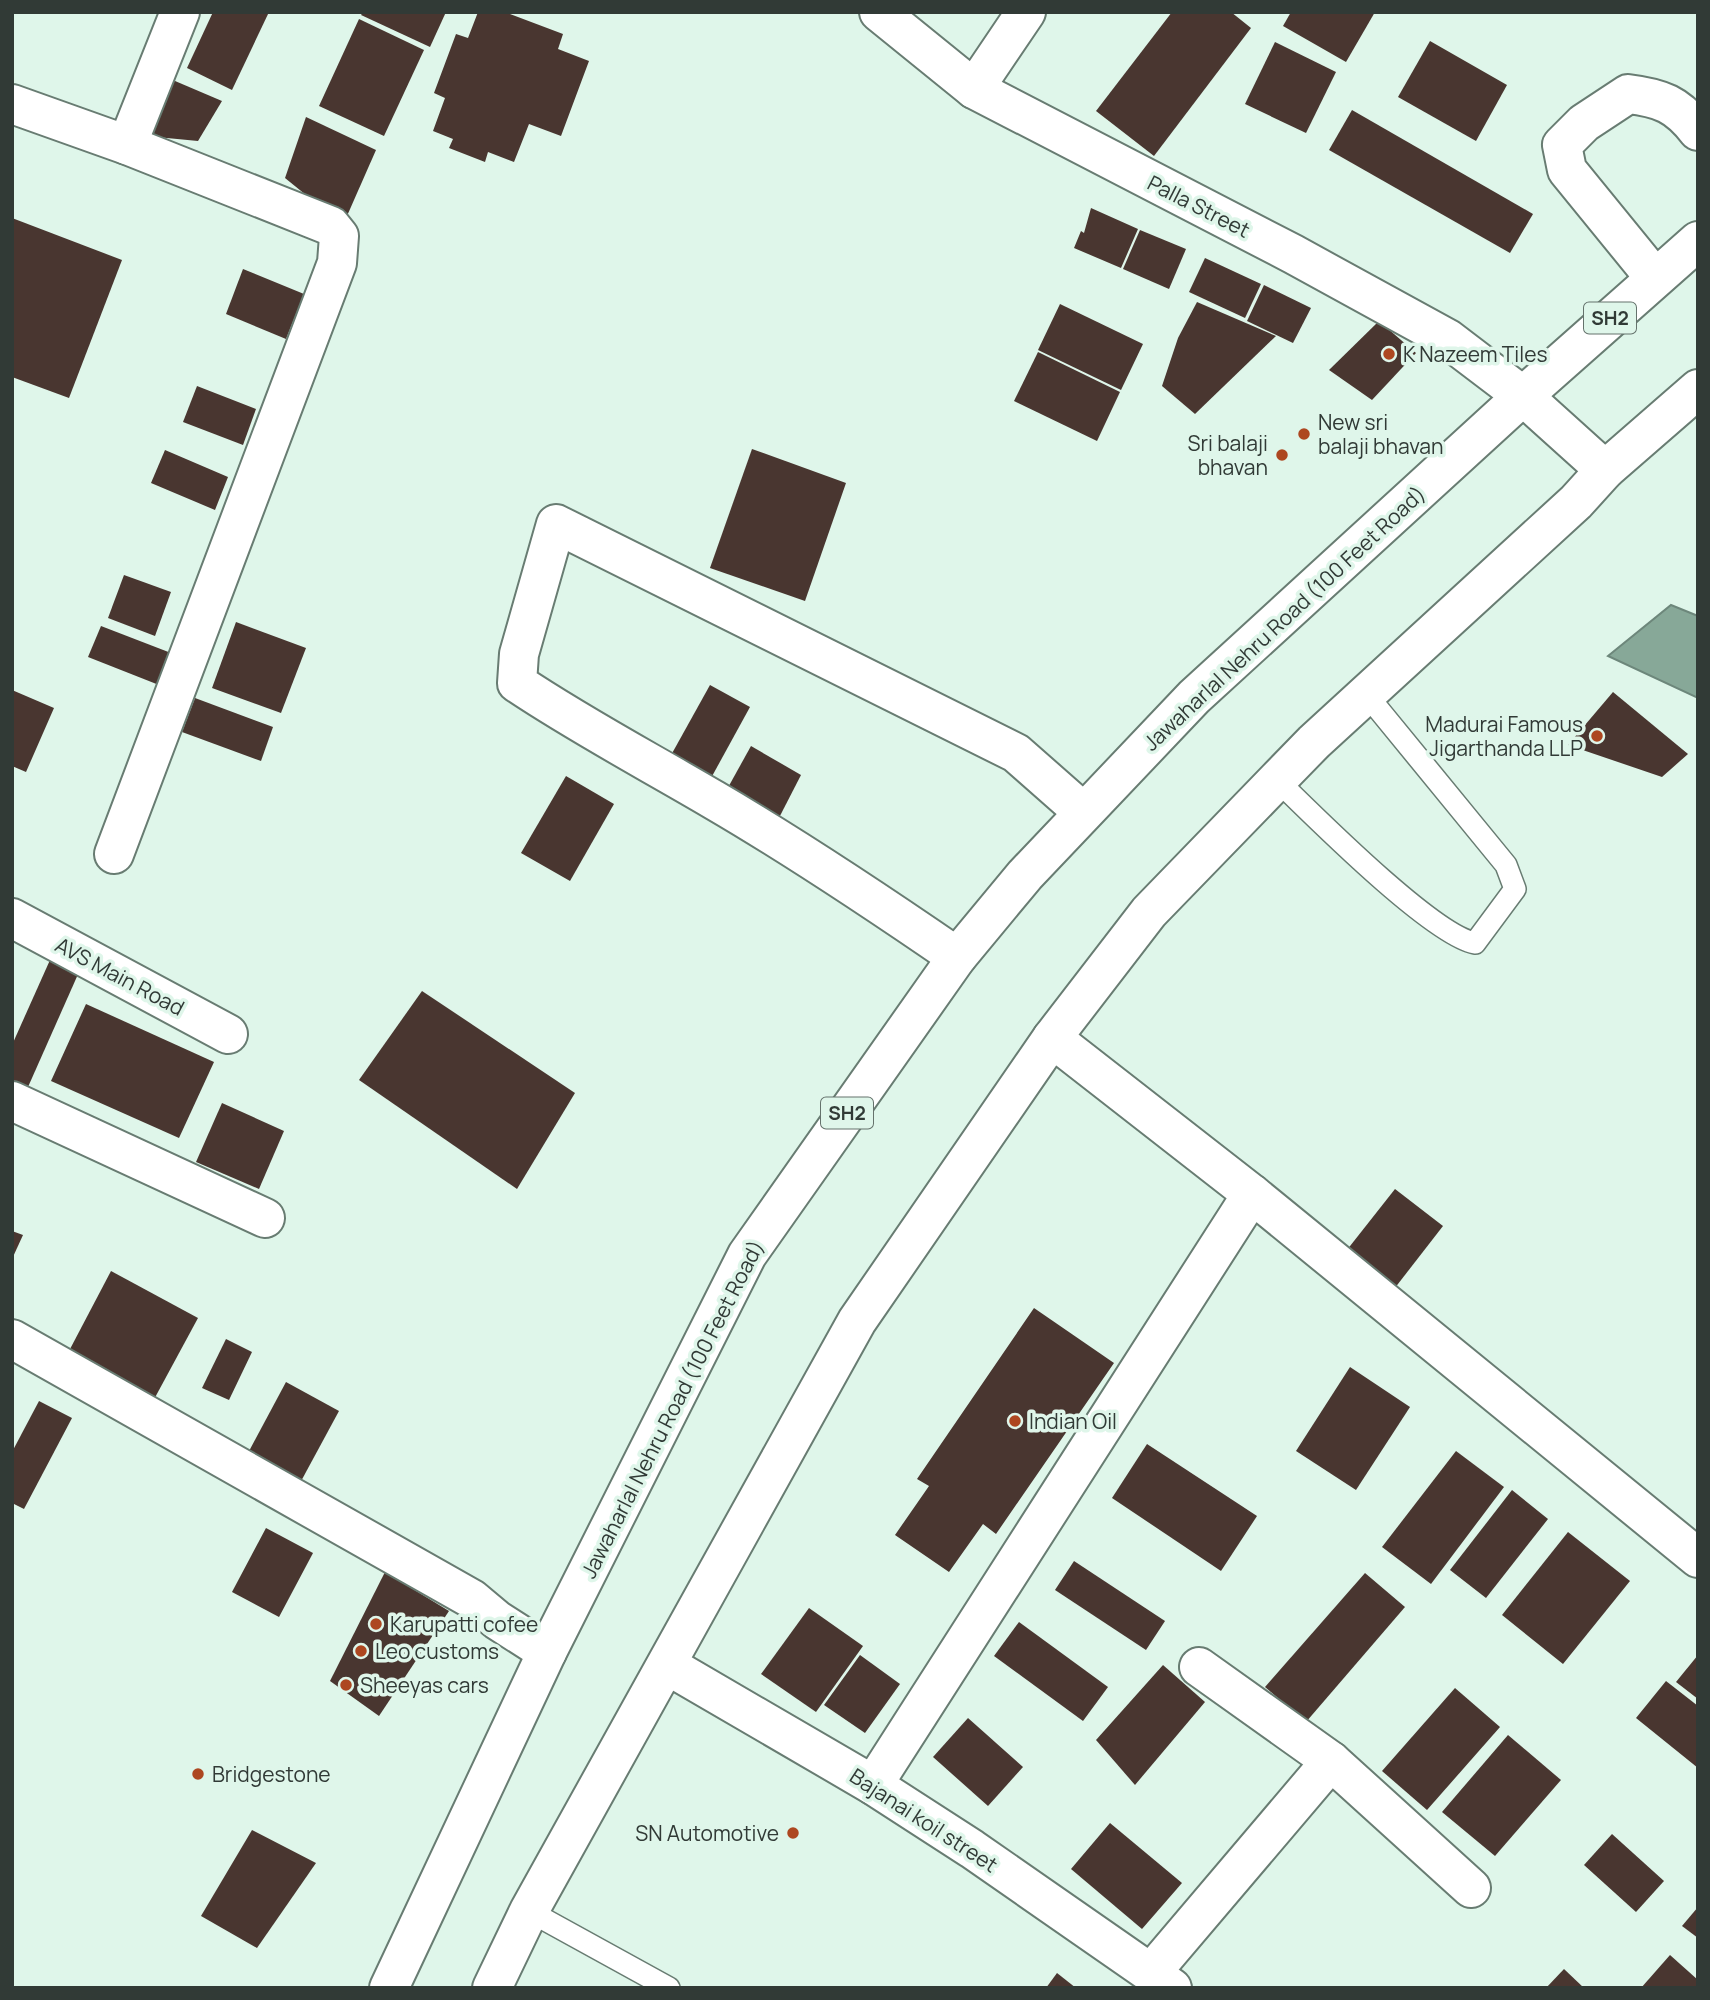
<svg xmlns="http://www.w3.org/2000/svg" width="1710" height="2000" font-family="Manrope,sans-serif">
<rect width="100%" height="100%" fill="#dff6ea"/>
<polygon fill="#87a898" stroke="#6d877b" stroke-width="2" points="1671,605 1698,616 1698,698 1608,656"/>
<g fill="#493630">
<polygon points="213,12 269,12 232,90 187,68"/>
<polygon points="363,12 446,12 430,47 361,15"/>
<polygon points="478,12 505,12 563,34 558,49 589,61 561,136 529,124 514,162 488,152 485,162 449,148 453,139 433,131 445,98 434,93 456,34 468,38"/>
<polygon points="1172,12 1231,12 1251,28 1154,156 1096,111"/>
<polygon points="1291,12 1375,12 1346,62 1283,26"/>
<polygon points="359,19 424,50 384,136 319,106"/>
<polygon points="1430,41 1507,85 1476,141 1398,97"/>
<polygon points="1275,42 1336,72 1306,133 1245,104"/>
<polygon points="168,78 222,101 198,141 146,136"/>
<polygon points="1352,110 1533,214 1510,253 1329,150"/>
<polygon points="306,117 376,150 343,225 285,178"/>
<polygon points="1091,208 1138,229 1121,268 1074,248 1081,231 1084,233"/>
<polygon points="12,218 122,260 69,398 12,377"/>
<polygon points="1140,230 1186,249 1169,289 1123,269"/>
<polygon points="1205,258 1261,284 1245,318 1189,292"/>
<polygon points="243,269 304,294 286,339 226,314"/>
<polygon points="1264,285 1311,308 1293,343 1247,321"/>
<polygon points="1197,302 1276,336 1195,414 1162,386 1178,338"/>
<polygon points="1060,304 1143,344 1121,390 1038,350"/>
<polygon points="1379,321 1416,353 1372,400 1329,370"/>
<polygon points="1038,352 1120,392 1097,441 1014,401"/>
<polygon points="197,386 256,409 243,445 183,422"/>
<polygon points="752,449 846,483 805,601 710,568"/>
<polygon points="165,450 228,477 215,510 151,483"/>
<polygon points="124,575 171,592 155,636 108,618"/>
<polygon points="236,622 306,648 281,713 212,688"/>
<polygon points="101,626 171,653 159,685 88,657"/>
<polygon points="710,685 750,707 699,800 660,775"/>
<polygon points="12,690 54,708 26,772 12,766"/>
<polygon points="1613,692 1688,754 1662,777 1568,745"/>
<polygon points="195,698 273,727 261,761 182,732"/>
<polygon points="751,746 801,775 764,847 710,820"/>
<polygon points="566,776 614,804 570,881 521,853"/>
<polygon points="50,960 79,972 28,1087 12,1080 12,1045"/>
<polygon points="422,991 575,1093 517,1189 359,1080"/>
<polygon points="86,1004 214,1062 179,1138 51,1081"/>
<polygon points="222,1103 284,1131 259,1189 196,1162"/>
<polygon points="1395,1189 1443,1226 1377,1311 1328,1274"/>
<polygon points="12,1231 23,1235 12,1259"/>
<polygon points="111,1271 198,1318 145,1416 59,1370"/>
<polygon points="1034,1308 1114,1363 996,1534 983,1524 949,1572 895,1535 929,1486 917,1479"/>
<polygon points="226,1339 252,1352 229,1400 202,1388"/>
<polygon points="1350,1367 1410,1407 1356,1490 1296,1451"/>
<polygon points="286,1382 339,1411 293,1496 240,1468"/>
<polygon points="39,1401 72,1418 24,1509 12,1503 12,1452"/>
<polygon points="1147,1444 1257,1516 1221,1571 1112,1498"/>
<polygon points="1456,1451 1504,1487 1431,1584 1382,1547"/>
<polygon points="1512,1490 1548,1519 1486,1598 1450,1570"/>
<polygon points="266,1528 313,1553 279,1617 232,1592"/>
<polygon points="1568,1532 1630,1581 1563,1664 1502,1615"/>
<polygon points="1074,1561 1165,1621 1146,1650 1055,1590"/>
<polygon points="385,1572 449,1611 379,1716 330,1681"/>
<polygon points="1365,1573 1405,1607 1306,1722 1265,1687"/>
<polygon points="809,1608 863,1646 816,1712 761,1674"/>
<polygon points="1019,1622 1108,1687 1083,1721 994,1656"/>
<polygon points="860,1655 900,1684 865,1733 824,1705"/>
<polygon points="1698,1655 1698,1699 1676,1682"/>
<polygon points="1163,1665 1205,1702 1135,1785 1096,1740"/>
<polygon points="1666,1681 1698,1706 1698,1768 1636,1718"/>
<polygon points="1455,1688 1500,1727 1427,1810 1382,1771"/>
<polygon points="968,1718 1023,1767 988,1806 933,1757"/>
<polygon points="1508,1735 1561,1780 1495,1856 1442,1812"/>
<polygon points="1110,1823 1182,1883 1142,1929 1071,1869"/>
<polygon points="252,1830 316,1863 257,1948 201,1916"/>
<polygon points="1612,1834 1664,1881 1636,1912 1584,1865"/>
<polygon points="1698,1907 1698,1938 1682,1926"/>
<polygon points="1670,1955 1698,1980 1698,1988 1641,1988"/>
<polygon points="1564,1969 1584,1988 1546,1988"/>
<polygon points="1057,1973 1076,1988 1046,1988"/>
</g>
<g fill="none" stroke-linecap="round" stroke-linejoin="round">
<defs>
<g id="service">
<path d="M1277,780C1313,815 1432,935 1475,943L1515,889L1506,865L1366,694"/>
<polyline points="529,1911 669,1988"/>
</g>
<g id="minor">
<polyline points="974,89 1026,12"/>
<polyline points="12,104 127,145 331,226 339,236 337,263 114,854"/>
<polyline points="127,145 180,12"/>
<path d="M1655,278L1567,170L1562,145L1584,123L1628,94C1661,98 1677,104 1698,131"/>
<polyline points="12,918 228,1034"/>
<path d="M957,957C877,902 798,849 714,800C648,761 581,726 517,683L519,654L556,524L1016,753L1083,812"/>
<polyline points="1052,1038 1252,1194"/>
<polyline points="12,1101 265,1218"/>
<polyline points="12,1339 472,1599 497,1620 547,1652"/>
<polyline points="667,1665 873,1785 972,1849 1172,1988"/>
<polyline points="1199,1667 1331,1761 1471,1888"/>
<polyline points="873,1785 1252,1194 1698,1558"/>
<polyline points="1151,1973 1331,1761"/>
</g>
<polyline id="tertiary" points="879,12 974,89 1293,254 1448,339 1523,396 1605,470"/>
<g id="primary">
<polyline points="389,1988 547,1652 747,1255 957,957 1025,875 1194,697 1523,396 1698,241"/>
<polyline points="492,1988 529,1911 857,1321 1052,1038 1149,912 1277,780 1314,742 1576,502 1605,470 1698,389"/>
</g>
</defs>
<use href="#service" stroke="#687c72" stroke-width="24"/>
<use href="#minor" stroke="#687c72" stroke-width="42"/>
<use href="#tertiary" stroke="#687c72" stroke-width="42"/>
<use href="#primary" stroke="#687c72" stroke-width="42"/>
<use href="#service" stroke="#fff" stroke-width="21"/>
<use href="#minor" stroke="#fff" stroke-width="38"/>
<use href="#tertiary" stroke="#fff" stroke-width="38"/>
<use href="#primary" stroke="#fff" stroke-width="38"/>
</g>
<g fill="#ad4720" stroke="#dff6ea" stroke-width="2.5">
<circle cx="1389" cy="354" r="7"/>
<circle cx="1304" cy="434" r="7"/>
<circle cx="1282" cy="455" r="7"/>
<circle cx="1597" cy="736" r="7"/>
<circle cx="1015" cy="1421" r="7"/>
<circle cx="376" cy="1624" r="7"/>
<circle cx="361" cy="1651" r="7"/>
<circle cx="346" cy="1685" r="7"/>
<circle cx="198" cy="1774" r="7"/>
<circle cx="793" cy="1833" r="7"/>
</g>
<g text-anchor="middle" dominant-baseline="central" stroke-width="7" stroke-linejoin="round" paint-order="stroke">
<g fill="#dff6ea" stroke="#65726c" stroke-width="2">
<rect x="1584" y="302.5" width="52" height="31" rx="5"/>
<rect x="821" y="1097.5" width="52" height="31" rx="5"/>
</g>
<g font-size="19" font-weight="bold" fill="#313a36">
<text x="1610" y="318">SH2</text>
<text x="847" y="1113">SH2</text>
</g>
<g font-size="21" fill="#313a36" stroke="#dff6ea">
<text transform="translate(1199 206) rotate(27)">Palla Street</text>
<text transform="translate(1284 618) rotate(-43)">Jawaharlal Nehru Road (100 Feet Road)</text>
<text transform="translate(120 976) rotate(28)">AVS Main Road</text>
<text transform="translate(672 1409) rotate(-63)">Jawaharlal Nehru Road (100 Feet Road)</text>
<text transform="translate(924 1820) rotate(33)">Bajanai koil street</text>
</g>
<g font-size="21" fill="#313a36" stroke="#dff6ea" text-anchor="start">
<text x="1403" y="354">K Nazeem Tiles</text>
<text x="1318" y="422">New sri<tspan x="1318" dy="24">balaji bhavan</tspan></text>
<text x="1268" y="443" text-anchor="end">Sri balaji<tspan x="1268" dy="24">bhavan</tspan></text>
<text x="1583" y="724" text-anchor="end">Madurai Famous<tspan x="1583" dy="24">Jigarthanda LLP</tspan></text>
<text x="1029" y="1421">Indian Oil</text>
<text x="390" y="1624">Karupatti cofee</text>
<text x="375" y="1651">Leo customs</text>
<text x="360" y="1685">Sheeyas cars</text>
<text x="212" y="1774">Bridgestone</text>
<text x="779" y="1833" text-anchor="end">SN Automotive</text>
</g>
</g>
<rect width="1710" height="2000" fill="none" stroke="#313a36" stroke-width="28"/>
</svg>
